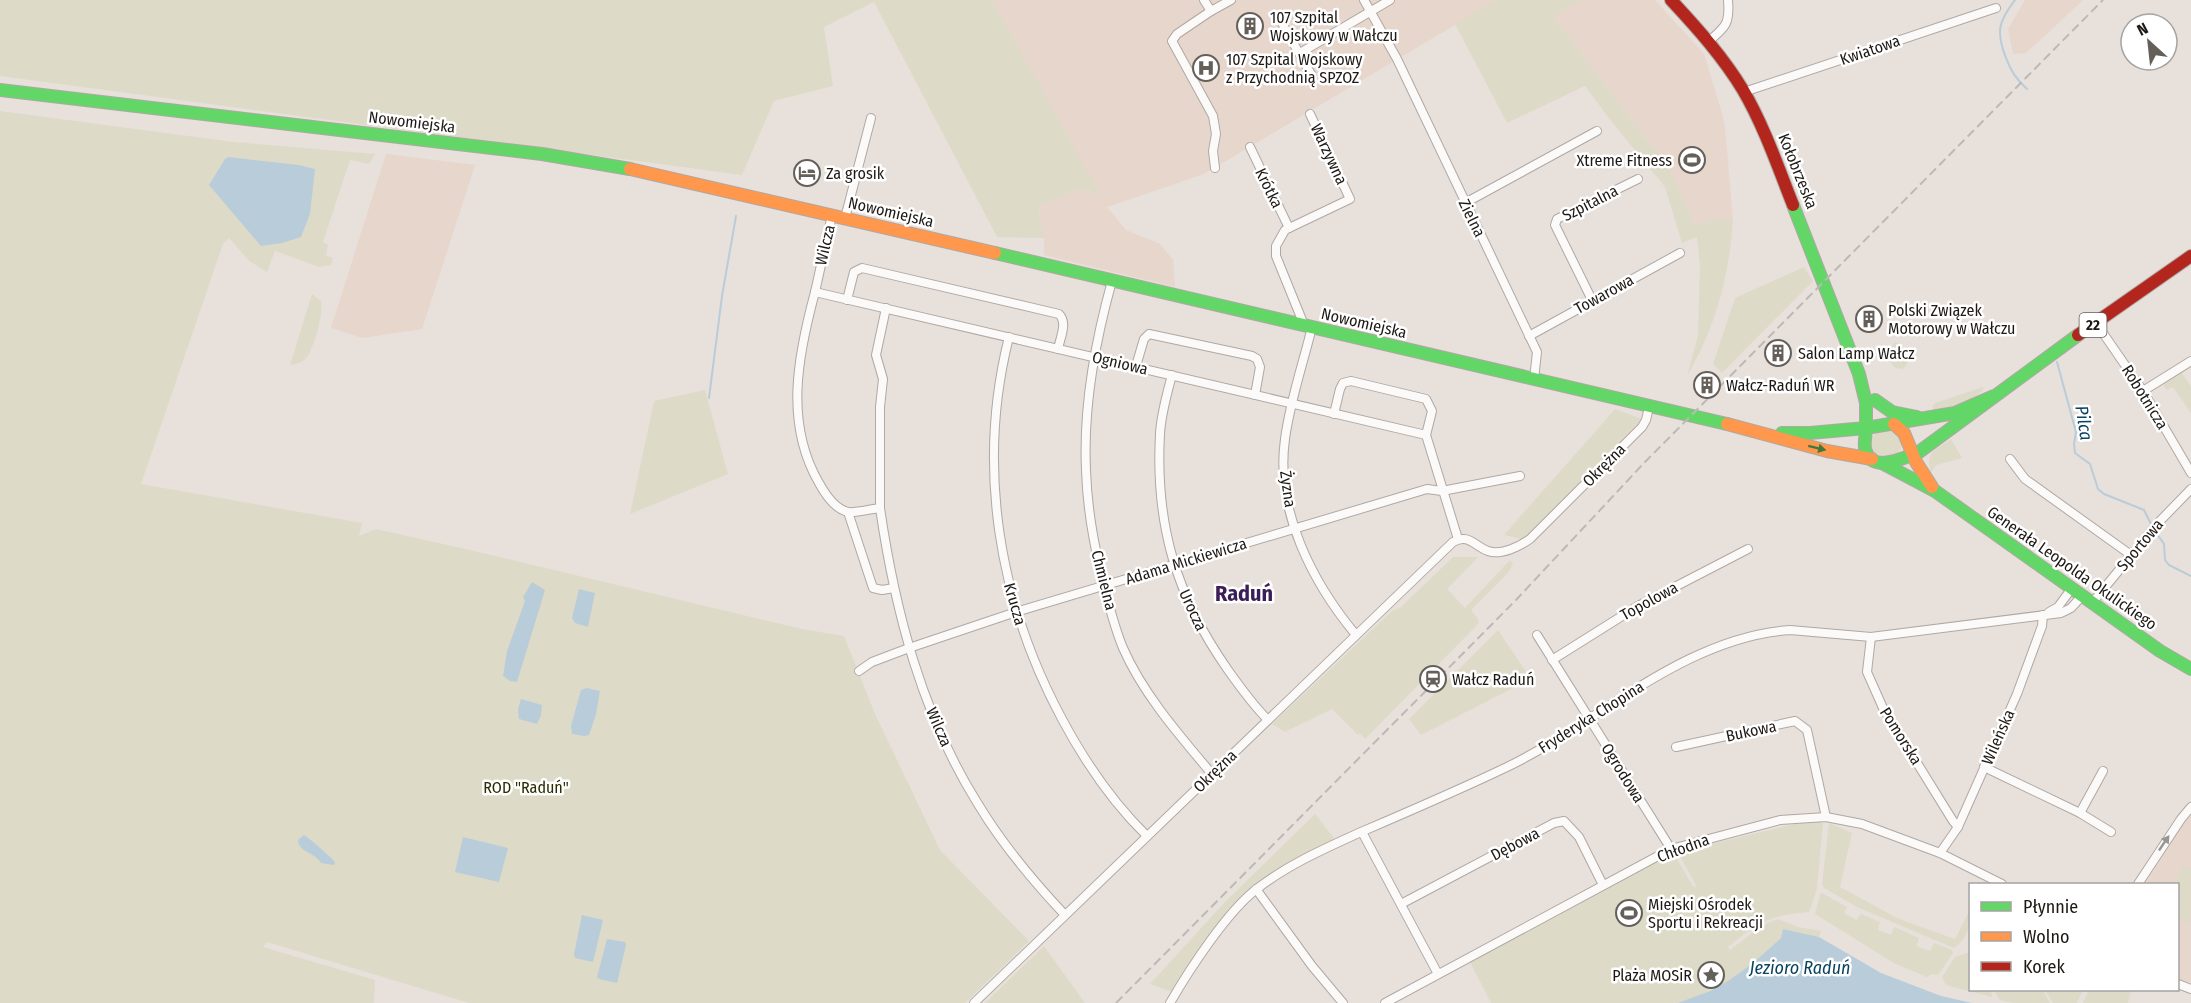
<svg xmlns="http://www.w3.org/2000/svg" width="2191" height="1003" font-family="'Fira Sans Condensed',sans-serif">
<rect width="100%" height="100%" fill="#e8e0da"/>
<g fill="#e6d6cb">
<polygon points="992,0 1497,0 1204,174 1107,207 1126,230 1160,244 1173,260 1175,287 1044,255 1044,238 1038,206 1082,188 1099,195"/>
<polygon points="1580,0 1655,0 1704,54 1721,110 1725,128 1733,220 1712,220 1694,226 1689,210 1665,160 1644,137 1553,17"/>
<polygon points="2025,0 2083,0 2026,53 2013,54 2008,29"/>
<polygon points="386,154 475,165 422,329 362,338 331,328"/>
<polygon points="2191,815 2191,983 2178,979 2178,884 2145,884 2185,821"/>
</g>
<g fill="#dddbc8">
<polygon points="0,0 992,0 1100,195 1082,188 1038,206 1044,238 997,237 874,2 824,27 833,86 774,101 742,175 0,76"/>
<path d="M1497,0H1580L1553,17L1644,137L1665,160L1689,210L1694,226L1712,220H1733C1729,276 1716,327 1687,376L1698,336L1700,266L1697,237L1682,243L1665,187L1611,121L1585,86L1507,123L1455,24Z"/>
<polygon points="0,111 234,142 375,154 369,164 350,160 323,242 328,245 326,255 333,258 331,265 319,267 275,251 267,272 249,261 229,238 223,244 141,484 362,523 359,536 376,529 470,550 802,629 844,636 875,714 940,850 1029,941 965,1003 469,1003 267,942 263,947 375,980 374,1003 0,1003"/>
<polygon points="1804,267 1813,281 1722,373 1713,364 1735,298"/>
<path d="M312,294L321,301C324,311 314,348 307,357C302,363 296,364 290,365Z"/>
<path d="M1895,342C1904,344 1908,355 1907,364L1903,369L1895,368L1888,358L1887,351Z"/>
<polygon points="2181,372 2191,386 2191,413 2173,387 2167,390 2164,387 2164,383"/>
<path d="M1983,387L1982,391C1967,404 1953,409 1935,412L1932,406L1935,403Z"/>
<polygon points="705,390 728,474 630,514 654,401"/>
<polygon points="1615,409 1642,419 1525,540 1504,535"/>
<path d="M1890,430C1914,439 1899,464 1875,453L1870,441L1876,433Z"/>
<path d="M1951,439L1962,458L1936,465L1931,473C1925,452 1935,450 1951,439Z"/>
<polygon points="1453,557 1478,557 1447,589 1465,608 1510,560 1513,564 1508,573 1471,610 1478,619 1479,623 1365,739 1360,733 1358,735 1332,709 1285,732 1272,724 1392,611 1401,607"/>
<polygon points="1498,630 1531,679 1421,735 1409,719"/>
<polygon points="1315,814 1334,838 1332,845 1256,889 1199,959 1176,993 1150,984 1223,904"/>
<path d="M1807,821L1823,823L1817,889L1809,912C1767,916 1760,921 1728,947L1730,950L1761,926L1778,919L1798,927L1821,931L1819,937L1783,929L1781,938L1753,963L1724,984L1682,1003H1491L1468,958L1671,849L1694,888L1696,885L1680,856L1686,850Z"/>
<path d="M1829,823L1852,833L1840,887L1899,919L1955,939L1970,909C1971,925 1968,938 1954,948L1859,908L1824,888L1822,884Z"/>
<polygon points="2181,867 2191,869 2190,923 2178,919 2178,884 2176,884"/>
<polygon points="1822,893 1847,907 1844,913 1856,920 1861,914 1880,922 1878,930 1891,935 1894,927 1919,938 1916,946 1930,951 1934,943 1952,950 1953,953 1938,975 1932,974 1927,977 1894,963 1815,914 1820,894"/>
<polygon points="1044,946 1085,1003 985,1003"/>
<polygon points="1970,952 1970,990 1991,990 1992,997 1946,985 1942,977 1955,957"/>
<polygon points="1994,990 2043,990 2050,1003 2013,1003 2000,1000"/>
<polygon points="2045,990 2083,990 2077,1003 2053,1003"/>
<polygon points="2089,990 2131,990 2128,1003 2083,1003"/>
</g>
<g fill="#b9ccd9">
<polygon points="228,157 299,165 315,169 310,214 301,237 282,243 261,246 209,185 225,159"/>
<polygon points="532,582 545,590 517,682 510,681 503,676 507,651 525,601 523,597"/>
<polygon points="579,589 595,593 588,627 575,623 572,618"/>
<polygon points="587,688 600,691 596,714 589,735 584,736 572,734 571,726 581,690"/>
<polygon points="521,699 542,705 541,715 537,724 519,719 518,709"/>
<path d="M304,835C309,838 331,857 335,862L334,865L321,863C315,852 299,853 298,840Z"/>
<polygon points="463,837 508,848 499,882 455,872"/>
<polygon points="582,915 603,920 593,962 575,958 574,954"/>
<polygon points="1783,929 1819,937 1881,973 1941,996 1972,1003 1678,1003 1710,991 1728,981 1753,963 1781,938"/>
<polygon points="607,939 625,942 626,945 617,983 599,979 597,977"/>
</g>
<g fill="none" stroke-linecap="round" stroke-linejoin="round">
<g stroke="#b9ccd9" stroke-width="2">
<path d="M2015,0C1998,22 1996,32 2006,58C2011,71 2016,79 2027,89"/>
<polyline points="2057,362 2076,432 2074,444 2075,453 2090,464 2098,489 2104,494 2144,510 2152,526"/>
<polyline points="709,398 722,296 736,216"/>
<polyline points="2155,531 2164,544 2165,560 2169,565 2191,576"/>
</g>
<defs>
<g id="street">
<polyline points="1204,0 1211,11 1177,34 1172,41 1213,116 1216,134 1213,151 1215,168"/>
<polyline points="1364,0 1397,59 1537,352 1534,379"/>
<polyline points="1211,11 1231,0"/>
<polyline points="1283,25 1312,76"/>
<path d="M1709,41C1726,27 1730,23 1728,0"/>
<polyline points="1300,53 1390,0"/>
<polyline points="1744,92 1996,8"/>
<polyline points="1250,147 1289,228"/>
<polyline points="1465,203 1597,131"/>
<path d="M832,215C826,241 821,266 815,292C798,355 784,423 819,483C825,494 835,509 848,512C857,513 870,509 880,508V407L883,379L876,355L886,308"/>
<polyline points="845,218 871,118"/>
<path d="M1112,281C1095,342 1083,406 1086,470C1087,504 1093,540 1101,573C1107,598 1113,624 1123,648C1143,694 1180,736 1212,774"/>
<polyline points="815,292 1426,435"/>
<path d="M847,300L854,272L862,268L1059,314C1068,323 1060,338 1058,349"/>
<polyline points="1592,300 1555,225 1557,219 1638,179"/>
<polyline points="2096,323 2143,391 2191,473"/>
<polyline points="1304,325 1276,256 1276,246 1285,230 1350,199 1310,114"/>
<path d="M1312,327C1303,364 1290,401 1285,439C1275,510 1312,582 1356,635"/>
<polyline points="1529,336 1680,253"/>
<path d="M1009,337C976,467 999,602 1062,719C1085,762 1112,802 1147,836"/>
<polyline points="1136,366 1144,339 1149,334 1252,356 1257,359 1260,367 1255,395"/>
<path d="M1172,375C1167,394 1161,414 1160,434C1155,524 1176,596 1228,670C1240,687 1253,705 1268,720"/>
<polyline points="2143,391 2191,361"/>
<polyline points="1334,414 1340,389 1343,383 1351,381 1426,399 1432,411 1426,435"/>
<polyline points="1426,435 1458,539"/>
<polyline points="2010,459 2025,479 2131,555"/>
<path d="M880,508C895,611 922,715 978,804C1002,844 1034,882 1065,915"/>
<polyline points="848,512 873,588 882,590 894,588"/>
<polyline points="2092,603 2157,524 2191,489"/>
<polyline points="2049,612 2058,607 2072,588"/>
<polyline points="1537,635 1671,849"/>
<polyline points="1871,637 1867,672 1883,708 1953,821 1958,827"/>
<polyline points="1552,660 1638,606 1748,549"/>
<polyline points="859,671 872,662 909,648 1016,612 1427,489 1442,491 1520,476"/>
<polyline points="1676,747 1795,721 1807,730 1826,817"/>
<polyline points="1984,767 2080,813 2111,832"/>
<polyline points="2080,813 2103,771"/>
<polyline points="1362,832 1438,974"/>
<polyline points="1940,853 1958,827 2017,694 2042,626 2043,615"/>
<polyline points="2138,884 2181,819 2191,807"/>
<polyline points="1256,889 1312,966 1343,1003"/>
<polyline points="1401,904 1554,823 1564,821 1579,837 1603,885"/>
<polyline points="2178,984 2191,989"/>
<path d="M974,1003L1453,542C1469,533 1474,546 1488,551C1501,556 1520,546 1530,539L1642,427L1646,420L1649,407"/>
<path d="M1170,1003C1189,970 1228,910 1258,888C1289,864 1326,848 1361,832C1410,811 1459,790 1507,767C1598,723 1684,637 1790,630L1871,637L2061,613L2071,608L2082,596"/>
<polyline points="1385,1003 1671,849 1780,820 1826,817 1862,824 1940,853 2002,884"/>
</g>
<g id="fast">
<polyline points="0,90 542,154 630,169"/>
<polyline points="995,253 1727,424"/>
<path d="M1994,396L1955,413L1866,428C1866,434 1864,442 1865,448C1871,475 1903,458 1919,452L2078,335"/>
<polyline points="1875,400 1892,412 1917,417"/>
<polyline points="1782,433 1810,433 1866,428 1866,403 1859,374 1793,205"/>
<polyline points="1882,463 1935,491 2160,651 2191,669"/>
</g>
<g id="slow">
<polyline points="630,169 995,253"/>
<polyline points="1727,424 1827,451 1872,459"/>
<polyline points="1894,424 1904,433 1916,462 1932,487"/>
</g>
<g id="jam">
<path d="M1671,0C1698,29 1723,57 1743,90C1764,126 1778,167 1793,205"/>
<polyline points="2078,335 2191,256"/>
</g>
</defs>
<use href="#street" stroke="#afa8a4" stroke-width="10"/>
<use href="#fast" stroke="#afa8a4" stroke-width="14"/>
<use href="#slow" stroke="#afa8a4" stroke-width="14"/>
<use href="#jam" stroke="#afa8a4" stroke-width="14"/>
<use href="#street" stroke="#fcfaf9" stroke-width="8"/>
<use href="#fast" stroke="#63d668" stroke-width="12"/>
<use href="#slow" stroke="#ff974d" stroke-width="12"/>
<use href="#jam" stroke="#b3261e" stroke-width="12"/>
<polyline stroke="#bbb9b8" stroke-width="2" stroke-dasharray="9 4.5" stroke-linecap="butt" points="1116,1003 1516,600 1644,463 2103,0"/>
</g>
<defs><path id="oneway-solid" d="M-6-.8H1V-3.2L6.5 0L1 3.2V.8H-6Z" transform="scale(1.5)"/></defs>
<use fill="#40783e" href="#oneway-solid" transform="translate(1817 448) rotate(14)"/>
<use fill="#989592" href="#oneway-solid" transform="translate(2164 843) rotate(-56)"/>
<defs>
<symbol id="building-ring" viewBox="-11 -11 22 22"><circle r="9.5" fill="#fff" stroke="#655f5a" stroke-width="1.5"/><path d="M-4-6H4V6H1V3H-1V6H-4ZM-2.5-4.3h1.7v1.8h-1.7ZM.8-4.3h1.7v1.8H.8ZM-2.5-1h1.7V.8h-1.7ZM.8-1h1.7V.8H.8Z" fill="#655f5a"/></symbol>
<symbol id="hospital-ring" viewBox="-11 -11 22 22"><circle r="9.5" fill="#fff" stroke="#655f5a" stroke-width="1.5"/><path d="M-5-5h3v3.5h4V-5h3V5h-3V1.5h-4V5h-3Z" fill="#655f5a"/></symbol>
<symbol id="stadium-ring" viewBox="-11 -11 22 22"><circle r="9.5" fill="#fff" stroke="#655f5a" stroke-width="1.5"/><path d="M0-5a6.5 5 0 1 0 0 10a6.5 5 0 1 0 0-10ZM-3.5-1.8h7v3.6h-7Z" fill="#655f5a"/></symbol>
<symbol id="hotel-ring" viewBox="-11 -11 22 22"><circle r="9.5" fill="#fff" stroke="#655f5a" stroke-width="1.5"/><path d="M-6-4.5h1.5V1H6V5H4.5V3h-9V5H-6ZM-4 0a1.8 1.8 0 1 1 3.6 0ZM.5 0V-2.5h3Q6-2.5 6 0Z" fill="#655f5a"/></symbol>
<symbol id="station-ring" viewBox="-11 -11 22 22"><circle r="9.5" fill="#fff" stroke="#655f5a" stroke-width="1.5"/><path d="M-3-6H3Q5-6 5-4V2Q5 4 3 4L4.5 6H3L1.5 4h-3L-3 6H-4.5L-3 4Q-5 4-5 2V-4Q-5-6-3-6ZM-3.5-4v3h7v-3ZM-3.5 1v1.5H-2V1ZM2 1v1.5H3.5V1Z" fill="#655f5a"/></symbol>
<symbol id="sight-ring" viewBox="-11 -11 22 22"><circle r="9.5" fill="#fff" stroke="#655f5a" stroke-width="1.5"/><path d="M0-6L1.8-2.2L6-1.7L2.9 1.2L3.7 5.4L0 3.3L-3.7 5.4L-2.9 1.2L-6-1.7L-1.8-2.2Z" fill="#655f5a"/></symbol>
</defs>
<g fill-rule="evenodd">
<use href="#building-ring" x="1235" y="11" width="30" height="30"/>
<use href="#hospital-ring" x="1191" y="53" width="30" height="30"/>
<use href="#stadium-ring" x="1677" y="145" width="30" height="30"/>
<use href="#hotel-ring" x="792" y="158" width="30" height="30"/>
<use href="#building-ring" x="1854" y="304" width="30" height="30"/>
<use href="#building-ring" x="1763" y="338" width="30" height="30"/>
<use href="#building-ring" x="1692" y="370" width="30" height="30"/>
<use href="#station-ring" x="1418" y="664" width="30" height="30"/>
<use href="#stadium-ring" x="1614" y="898" width="30" height="30"/>
<use href="#sight-ring" x="1696" y="960" width="30" height="30"/>
</g>
<g text-anchor="middle" dominant-baseline="central" stroke-width="5" stroke-linejoin="round" paint-order="stroke">
<rect fill="#fff" stroke="#625e5b" stroke-width="1.5" x="2079.5" y="313" width="27" height="24" rx="4.5"/>
<g font-size="15" font-weight="bold" fill="#1e1915">
<text x="2093" y="325">22</text>
</g>
<g font-size="16" fill="#1e1915" stroke="#fff" text-anchor="start">
<text x="1270" y="17">107 Szpital<tspan x="1270" dy="18">Wojskowy w Wałczu</tspan></text>
<text x="1226" y="59">107 Szpital Wojskowy<tspan x="1226" dy="18">z Przychodnią SPZOZ</tspan></text>
<text x="1672" y="160" text-anchor="end">Xtreme Fitness</text>
<text x="826" y="173">Za grosik</text>
<text x="1888" y="310">Polski Związek<tspan x="1888" dy="18">Motorowy w Wałczu</tspan></text>
<text x="1798" y="353">Salon Lamp Wałcz</text>
<text x="1726" y="385">Wałcz-Raduń WR</text>
<text x="1452" y="679">Wałcz Raduń</text>
<text x="1648" y="904">Miejski Ośrodek<tspan x="1648" dy="18">Sportu i Rekreacji</tspan></text>
<text x="1692" y="975" text-anchor="end">Plaża MOSiR</text>
</g>
<g font-size="16" fill="#1e1915" stroke="#fff">
<text transform="translate(1870 50) rotate(-19)">Kwiatowa</text>
<text transform="translate(412 122) rotate(7)">Nowomiejska</text>
<text transform="translate(1329 154) rotate(65)">Warzywna</text>
<text transform="translate(1798 171) rotate(68)">Kołobrzeska</text>
<text transform="translate(1269 188) rotate(64)">Krótka</text>
<text transform="translate(1590 203) rotate(-27)">Szpitalna</text>
<text transform="translate(891 212) rotate(13)">Nowomiejska</text>
<text transform="translate(1472 218) rotate(64)">Zielna</text>
<text transform="translate(825 245) rotate(-77)">Wilcza</text>
<text transform="translate(1604 294) rotate(-29)">Towarowa</text>
<text transform="translate(1364 323) rotate(13)">Nowomiejska</text>
<text transform="translate(1120 363) rotate(13)">Ogniowa</text>
<text transform="translate(2145 397) rotate(58)">Robotnicza</text>
<text transform="translate(1604 465) rotate(-45)">Okrężna</text>
<text transform="translate(1288 489) rotate(82)">Żyzna</text>
<text transform="translate(2140 545) rotate(-50)">Sportowa</text>
<text transform="translate(1186 561) rotate(-17)">Adama Mickiewicza</text>
<text transform="translate(2072 568) rotate(35)">Generała Leopolda Okulickiego</text>
<text transform="translate(1104 580) rotate(76)">Chmielna</text>
<text transform="translate(1649 601) rotate(-29)">Topolowa</text>
<text transform="translate(1015 604) rotate(74)">Krucza</text>
<text transform="translate(1193 610) rotate(65)">Urocza</text>
<text transform="translate(1591 717) rotate(-32)">Fryderyka Chopina</text>
<text transform="translate(939 727) rotate(66)">Wilcza</text>
<text transform="translate(1751 731) rotate(-12)">Bukowa</text>
<text transform="translate(1901 736) rotate(58)">Pomorska</text>
<text transform="translate(1998 737) rotate(-66)">Wileńska</text>
<text transform="translate(1215 771) rotate(-44)">Okrężna</text>
<text transform="translate(1623 773) rotate(58)">Ogrodowa</text>
<text transform="translate(1515 844) rotate(-28)">Dębowa</text>
<text transform="translate(1683 848) rotate(-20)">Chłodna</text>
</g>
<g font-size="16" fill="#2b2c02" stroke="#fff">
<text x="526" y="787">ROD "Raduń"</text>
</g>
<g font-size="18" font-style="italic" fill="#084360" stroke="#fff">
<text transform="translate(2084 423) rotate(81)">Pilca</text>
<text x="1800" y="968">Jezioro Raduń</text>
</g>
<g font-size="22" font-weight="bold" fill="#3a1e57" stroke="#fff">
<text x="1244" y="593">Raduń</text>
</g>
</g>
<rect x="1969" y="883" width="210" height="108" fill="#ffffff" stroke="#a5a3a1" stroke-width="1.5"/>
<rect x="1981" y="902" width="30" height="9" fill="#63d668" stroke="#a5a3a1" stroke-width="1.5"/>
<text x="2023" y="913" font-size="18" fill="#1e1915">Płynnie</text>
<rect x="1981" y="932" width="30" height="9" fill="#ff974d" stroke="#a5a3a1" stroke-width="1.5"/>
<text x="2023" y="943" font-size="18" fill="#1e1915">Wolno</text>
<rect x="1981" y="962" width="30" height="9" fill="#b3261e" stroke="#a5a3a1" stroke-width="1.5"/>
<text x="2023" y="973" font-size="18" fill="#1e1915">Korek</text>
<g transform="translate(2149 42) rotate(333)"><circle r="28" fill="#ffffff" stroke="#a5a3a1" stroke-width="1.5"/>
<path d="M0-4.5L10 22L0 15L-10 22Z" fill="#655f5a"/>
<text y="-9" font-size="16" font-weight="bold" text-anchor="middle" fill="#1e1915">N</text>
</g>
</svg>
